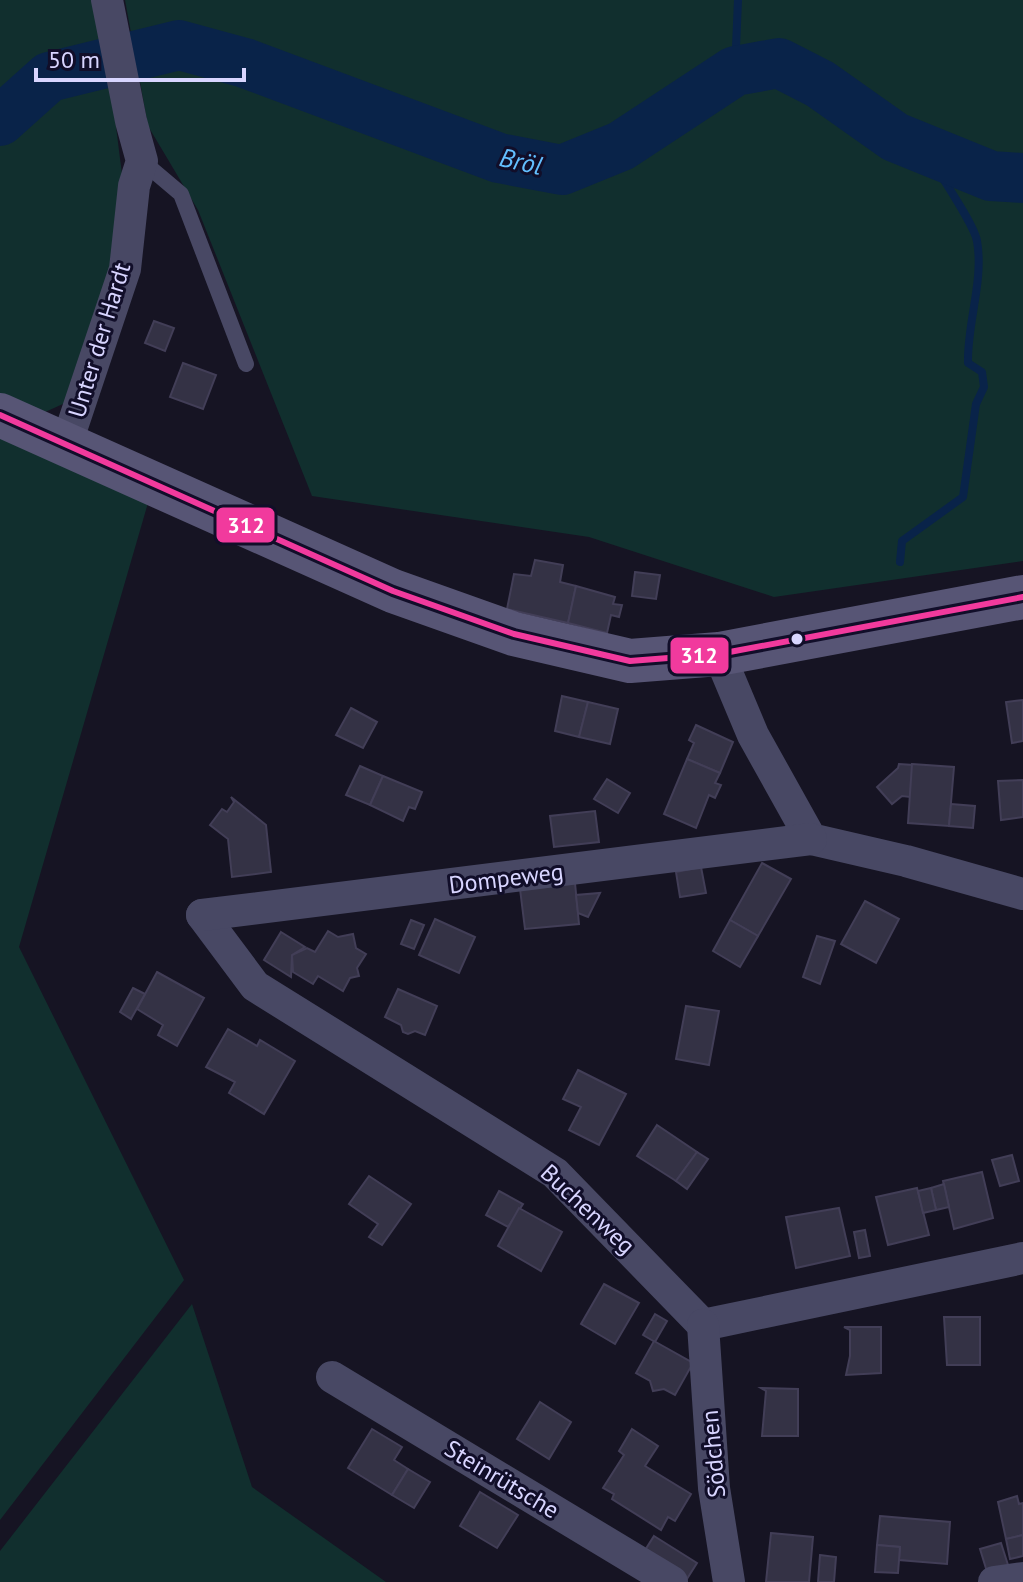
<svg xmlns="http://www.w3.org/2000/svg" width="1023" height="1582" font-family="'PT Sans',sans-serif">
<rect width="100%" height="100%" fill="#161423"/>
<g fill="#112f2e">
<polygon points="0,0 96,0 107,55 125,198 113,268 65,403 43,413 0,402"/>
<polygon points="125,0 1023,0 1023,561 774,597 589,537 312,496 198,210 148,126"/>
<polygon points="0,431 150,496 19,947 184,1280 0,1520"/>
<polygon points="192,1304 252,1487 386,1582 0,1582 0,1551"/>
</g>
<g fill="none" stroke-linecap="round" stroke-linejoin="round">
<g stroke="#092349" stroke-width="8">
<polyline points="735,71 738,0"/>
<path d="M900,562L902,541L963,497L976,404L984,387L982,372L968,363C967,323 984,281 977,241C974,223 936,169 925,150"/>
</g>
<polyline stroke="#092349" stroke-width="50" points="0,121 49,77 179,45 245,63 499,158 562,170 621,146 735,71 779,63 820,84 895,137 991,176 1023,178"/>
</g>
<g fill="#343245" stroke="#423e57" stroke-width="2">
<polygon points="154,321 174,328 165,351 145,343"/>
<polygon points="183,363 216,375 203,409 170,397"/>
<polygon points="535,560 563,565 560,582 576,586 568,623 507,609 514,574 531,576"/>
<polygon points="635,572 660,575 656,599 632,596"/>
<polygon points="576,586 615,597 613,604 622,605 619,617 611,615 607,633 568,623"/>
<polygon points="562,696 588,702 579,737 555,731"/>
<polygon points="1023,700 1023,741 1012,743 1006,702"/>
<polygon points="588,702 618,709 610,744 579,737"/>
<polygon points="351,708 377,722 363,748 336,735"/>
<polygon points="696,725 733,742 720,773 687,759 694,743 689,740"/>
<polygon points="687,759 720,773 715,783 721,785 715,798 709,795 696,828 664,814"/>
<polygon points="899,764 913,765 910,797 902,796 892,804 877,787 898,768"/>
<polygon points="912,764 954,767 949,826 908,823"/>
<polygon points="360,766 383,776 370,805 346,795"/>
<polygon points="383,776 422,792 415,809 409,807 403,821 370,805"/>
<polygon points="607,779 630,793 618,813 594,799"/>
<polygon points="1023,780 1023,817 1001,820 998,781"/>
<polygon points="231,797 266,825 271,872 232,877 228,839 210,825 222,809 227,812 234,802"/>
<polygon points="951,804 975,806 973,828 949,826"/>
<polygon points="595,811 599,842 554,847 550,816"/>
<polygon points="762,863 791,879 758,936 730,920"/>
<polygon points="701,867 706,893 680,897 676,872"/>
<polygon points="575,883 579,924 525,929 520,889"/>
<polygon points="600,893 588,917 578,913 576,895"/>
<polygon points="865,901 899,919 876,963 841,944"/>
<polygon points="435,919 475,937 459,973 419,955"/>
<polygon points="411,920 424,925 414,949 401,944"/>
<polygon points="730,920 758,936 740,967 713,951"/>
<polygon points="328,931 338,937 353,934 356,948 366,954 357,968 359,976 350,978 343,991 318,976 313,984 293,972 292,955 307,948 315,952"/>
<polygon points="281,932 305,947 292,955 291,977 264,960"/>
<polygon points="817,936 835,941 820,984 803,977"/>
<polygon points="157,972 204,998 177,1046 158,1035 163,1025 137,1009"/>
<polygon points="133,988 145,994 131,1019 120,1012"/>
<polygon points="398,989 437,1006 425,1035 415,1031 408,1034 403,1032 401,1025 385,1017"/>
<polygon points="686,1006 719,1011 709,1065 676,1059"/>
<polygon points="228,1029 257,1046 260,1040 295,1061 264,1114 229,1093 235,1082 206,1067"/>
<polygon points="578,1070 626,1094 599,1145 569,1130 581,1107 563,1099"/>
<polygon points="657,1125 697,1152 676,1181 637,1156"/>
<polygon points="697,1152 708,1159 687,1189 676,1181"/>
<polygon points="1012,1155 1019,1181 1000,1186 992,1160"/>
<polygon points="982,1172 993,1218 954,1229 943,1181"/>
<polygon points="369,1176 411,1204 382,1245 369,1237 378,1224 349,1204"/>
<polygon points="944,1184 949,1207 936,1210 931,1188"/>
<polygon points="917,1188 929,1235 888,1245 876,1197"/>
<polygon points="931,1188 936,1210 923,1213 918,1191"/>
<polygon points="499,1191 523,1204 508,1227 486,1215"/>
<polygon points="519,1208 562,1232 541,1271 498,1246"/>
<polygon points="839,1208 850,1256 796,1268 786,1217"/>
<polygon points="865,1230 870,1256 859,1258 854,1232"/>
<polygon points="604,1284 639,1303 615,1344 581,1324"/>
<polygon points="655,1314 667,1321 655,1342 643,1335"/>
<polygon points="944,1317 980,1317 980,1365 947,1365"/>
<polygon points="844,1327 881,1327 881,1373 846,1375 850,1356 850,1330"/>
<polygon points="654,1341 693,1363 675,1395 664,1389 653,1391 650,1381 636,1373"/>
<polygon points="761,1388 798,1389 798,1436 762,1436 766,1391"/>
<polygon points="540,1402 571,1422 549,1459 517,1439"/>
<polygon points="372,1429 402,1447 394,1460 408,1469 392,1495 348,1468"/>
<polygon points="632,1429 658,1446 645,1466 691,1494 675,1521 668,1517 661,1530 612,1499 614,1494 603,1488 624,1455 619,1451"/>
<polygon points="408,1469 430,1482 414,1508 392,1495"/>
<polygon points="480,1492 518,1515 497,1548 460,1526"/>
<polygon points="1017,1496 1019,1504 1023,1503 1023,1535 1006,1539 998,1502"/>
<polygon points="880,1516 950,1522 947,1564 899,1560 900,1547 877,1545"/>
<polygon points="771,1533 813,1537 809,1582 766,1582"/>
<polygon points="1023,1535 1023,1556 1010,1559 1006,1539"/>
<polygon points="654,1536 697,1563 685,1582 642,1555"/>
<polygon points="1001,1543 1009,1568 988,1575 980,1549"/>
<polygon points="877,1545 900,1547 898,1573 875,1572"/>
<polygon points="820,1555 836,1557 834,1582 818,1582"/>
</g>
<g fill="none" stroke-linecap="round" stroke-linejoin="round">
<polyline stroke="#484864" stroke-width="16" points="142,161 181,194 246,364"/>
<g stroke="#484864" stroke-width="32">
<polyline points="66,445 125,269 134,186 142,161 131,121 107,0"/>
<polyline points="719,654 753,735 811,839 906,861 1023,894"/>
<polyline points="202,915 255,986 555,1173 703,1325"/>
<polyline points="202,915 811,839"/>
<polyline points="703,1325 1023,1258"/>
<polyline points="703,1325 714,1488 729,1582"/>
<polyline points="332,1377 672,1582"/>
<polyline points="994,1582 1023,1578"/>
</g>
<polyline stroke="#575575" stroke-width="44" points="0,415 393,591 514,634 630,661 719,654 1023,597"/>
<defs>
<polyline id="bus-1" points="0,415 393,591 514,634 630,661 719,654 1023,597"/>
</defs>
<use href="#bus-1" stroke="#110e29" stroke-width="12"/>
<use href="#bus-1" stroke="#f13a9d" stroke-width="6"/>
</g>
<circle fill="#d8d5ff" stroke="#110e29" stroke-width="3" cx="797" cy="639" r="7"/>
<g text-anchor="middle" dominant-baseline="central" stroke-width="6" stroke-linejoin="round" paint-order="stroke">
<g font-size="24" fill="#d8d5ff" stroke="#110e29">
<text transform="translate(99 340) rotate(-73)">Unter der Hardt</text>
<text transform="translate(506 878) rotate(-7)">Dompeweg</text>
<text transform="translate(588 1209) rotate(43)">Buchenweg</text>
<text transform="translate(713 1454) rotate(-95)">Södchen</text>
<text transform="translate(502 1479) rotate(31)">Steinrütsche</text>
</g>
<g font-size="26" font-style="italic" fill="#63bfff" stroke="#110e29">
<text transform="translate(521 161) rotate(13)">Bröl</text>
</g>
</g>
<g stroke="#110e29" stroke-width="3">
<rect x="215" y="506" width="61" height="38" rx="8" fill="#f13a9d"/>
<rect x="669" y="636" width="61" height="39" rx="8" fill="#f13a9d"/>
</g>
<g font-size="22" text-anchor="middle" font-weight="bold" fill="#fff">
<text x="246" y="533">312</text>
<text x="699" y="663">312</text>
</g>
<path d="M36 68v12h208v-12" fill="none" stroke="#d8d5ff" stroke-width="4"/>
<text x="48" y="68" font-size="24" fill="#d8d5ff" stroke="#110e29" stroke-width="6" paint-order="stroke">50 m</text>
</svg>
